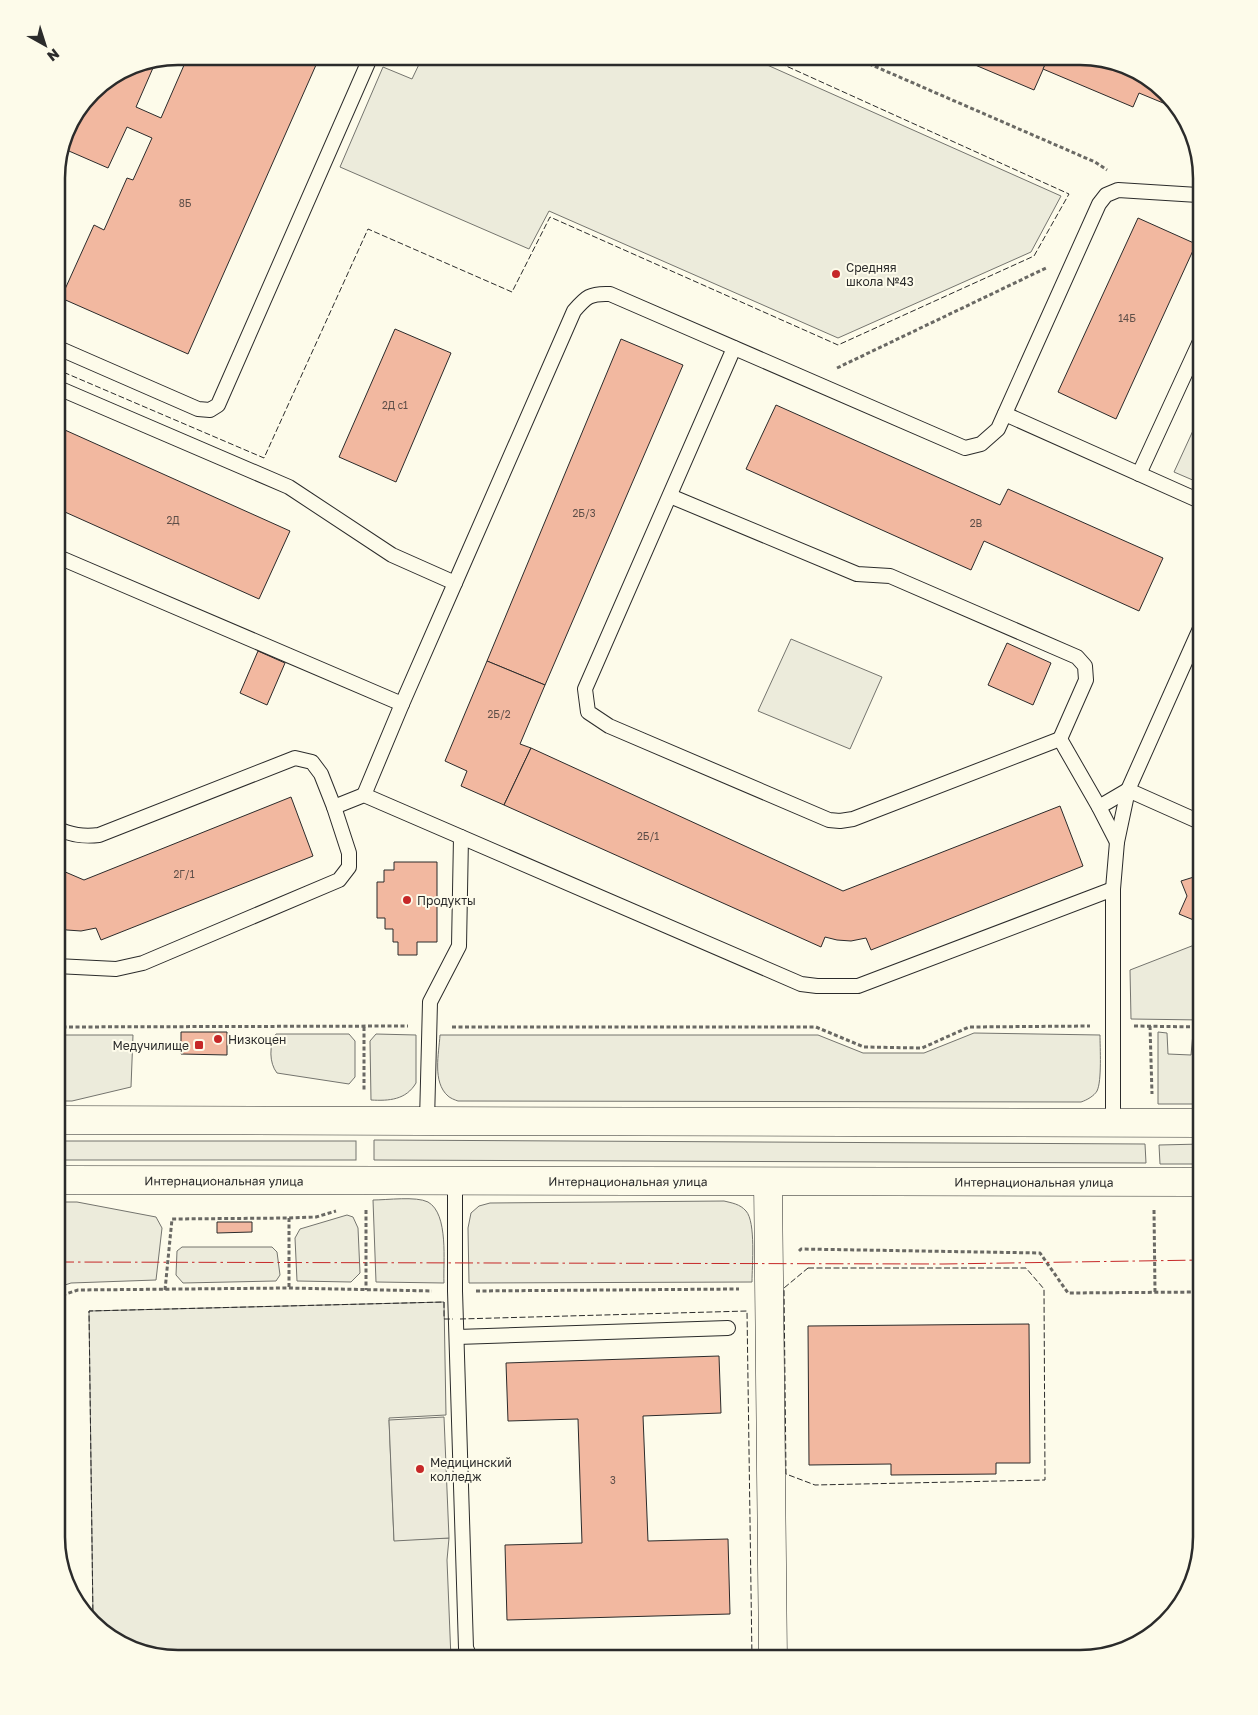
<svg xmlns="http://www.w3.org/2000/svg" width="1258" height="1715" font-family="'Golos Text',sans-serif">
<rect width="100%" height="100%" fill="#fdfbea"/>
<g fill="#ecebdb" stroke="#74746e">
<polygon points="423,56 747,56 1061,196 1031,252 838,338 549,211 529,249 340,167 383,67 412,79"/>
<polygon points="1202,411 1202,484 1174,472"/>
<polygon points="791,639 882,677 850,749 758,711"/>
<polygon points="1202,942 1202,1020 1131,1019 1130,970"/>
<polygon points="1158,1032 1167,1033 1168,1054 1191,1055 1193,1033 1202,1033 1202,1104 1158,1104"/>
<path d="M974,1033L1100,1035C1100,1047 1102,1081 1097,1091C1094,1096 1087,1100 1081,1102L458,1101C455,1100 450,1098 448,1096C432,1082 439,1053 440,1035H818L863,1053H924Z"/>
<path d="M276,1034H349L355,1041V1077L349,1084L277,1073C269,1063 269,1045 276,1034Z"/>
<path d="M376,1034L416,1035V1083C406,1100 389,1101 371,1100L370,1041Z"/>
<polygon points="56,1035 133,1035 131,1087 72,1101 56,1101"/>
<polygon points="374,1140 1145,1144 1146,1163 374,1160"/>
<rect x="56" y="1141" width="300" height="19"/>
<polygon points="1202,1144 1202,1164 1160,1164 1159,1145"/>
<path d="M373,1200C387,1200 416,1196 428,1202C449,1214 443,1262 444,1283L376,1282Z"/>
<path d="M724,1201C732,1203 740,1204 746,1211C756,1222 752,1266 752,1282L469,1283L468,1228L471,1213L479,1206L490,1203Z"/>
<polygon points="56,1202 77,1202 156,1217 162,1228 156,1280 71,1283 56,1288"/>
<polygon points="347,1215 353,1217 358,1228 360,1273 351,1282 297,1281 295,1238 300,1229"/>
<polygon points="182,1247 272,1247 277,1252 280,1275 276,1281 183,1283 176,1275 177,1251"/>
<polygon points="444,1302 446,1415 389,1418 394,1540 449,1538 447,1560 451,1659 170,1659 117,1642 93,1619 89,1311"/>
</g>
<polygon fill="#eceadb" stroke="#74746e" points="444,1417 449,1538 394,1541 389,1420"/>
<g fill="#f2b8a0" stroke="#2b2b2b">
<polygon points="188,56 296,56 316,65 188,354 61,298 94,225 104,230 127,178 133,180 152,138 127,127 108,168 62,148 69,124 97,87 132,65 156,61 136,107 161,118"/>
<polygon points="954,56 1049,56 1034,90"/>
<polygon points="1049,56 1088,56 1141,73 1169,101 1168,105 1139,93 1133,107 1043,69"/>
<polygon points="1138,218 1196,244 1116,419 1058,392"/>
<polygon points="395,329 451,353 396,482 339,457"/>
<polygon points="621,339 683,365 545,685 487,661"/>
<polygon points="776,405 1000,505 1008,489 1163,558 1139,611 984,541 971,570 746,469"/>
<polygon points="56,426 290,531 259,599 56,508"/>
<polygon points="1007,643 1051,663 1033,705 988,685"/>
<polygon points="258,651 285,663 267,705 240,693"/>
<polygon points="487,661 545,685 520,744 531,748 504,805 461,786 467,771 445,761"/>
<polygon points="531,748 843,891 1060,806 1083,866 871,950 866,938 851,941 837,940 825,937 821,947 504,805"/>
<polygon points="291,797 313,856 101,940 96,928 81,931 67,930 56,928 56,868 84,880"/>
<polygon points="394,862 437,862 437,942 417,942 417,955 398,955 398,942 393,942 393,929 385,929 385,918 377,918 377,882 384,882 384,870 394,870"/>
<polygon points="1202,865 1202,938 1196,921 1179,914 1187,896 1181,881 1197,876"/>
<polygon points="181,1032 227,1032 227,1055 181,1054"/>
<polygon points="217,1222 252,1222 252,1232 217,1233"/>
<polygon points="1029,1324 1030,1463 996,1463 996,1474 891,1475 891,1464 809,1465 808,1326"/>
<polygon points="719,1356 721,1413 643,1416 648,1541 728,1539 730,1614 507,1620 505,1545 582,1543 578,1419 508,1421 506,1363"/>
</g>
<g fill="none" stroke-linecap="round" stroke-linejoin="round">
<defs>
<g id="service">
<polyline points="56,347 198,409 210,410 218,405 371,56"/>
<polyline points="734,348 585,689 588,712 609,726 829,820 840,821 853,819 1060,739 1099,807 1117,842"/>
<path d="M56,387L289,487L392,555L455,583L574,311C586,297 590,293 610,294L965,448L981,444L998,429L1099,204L1106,195L1118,190L1198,195L1202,187"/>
<polyline points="1005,414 1202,502"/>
<polyline points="1139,474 1202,337"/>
<polyline points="670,496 857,574 890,576 1077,657 1085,666 1086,680 1060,739"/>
<polyline points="56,556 402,704"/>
<polyline points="364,795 402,704 455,583"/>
<polyline points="334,807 364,795 801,984 817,986 858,986 1113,889"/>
<polyline points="1099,807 1128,790 1202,823"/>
<path d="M56,966L116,969L143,963L339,880L349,867V853L334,807L321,774L312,762L295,758L99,835C83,837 71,835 56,828"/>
<polyline points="427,1121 430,1002 459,946 461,837"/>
<polyline points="1113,1123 1113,889 1117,842 1128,790 1202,624"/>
<polyline points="455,1181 455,1291 466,1648 471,1659"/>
<polyline points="457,1337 728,1328"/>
</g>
<polyline id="minor" points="768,1182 773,1659"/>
<g id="primary">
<polyline points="56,1120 1202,1123"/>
<path id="s1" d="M56,1180L1202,1182"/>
</g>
</defs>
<use href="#service" stroke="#2b2b2b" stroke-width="16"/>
<use href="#minor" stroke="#2b2b2b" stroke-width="29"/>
<use href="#primary" stroke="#2b2b2b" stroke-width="29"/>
<g stroke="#6a6964" stroke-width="3" stroke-dasharray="4 2.5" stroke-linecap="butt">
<polyline points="851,56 1095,162 1107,170"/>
<polyline points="837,368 1046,268"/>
<polyline points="1134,1026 1202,1027"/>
<polyline points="1150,1026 1152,1094"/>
<polyline points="56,1027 408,1026"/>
<polyline points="364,1027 364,1092"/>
<polyline points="452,1027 816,1027 864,1047 922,1048 969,1027 1090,1026"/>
<polyline points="366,1210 366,1290"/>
<polyline points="1154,1210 1155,1292"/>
<polyline points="289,1218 289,1288"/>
<polyline points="799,1251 801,1249 1040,1253 1068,1293 1202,1292"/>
<polyline points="165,1290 172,1219 289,1218 316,1217 336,1211"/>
<polyline points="476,1291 739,1289"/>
<polyline points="56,1297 78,1290 289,1288 432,1291"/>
</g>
<use href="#service" stroke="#fdfbea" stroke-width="14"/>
<use href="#minor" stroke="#fdfbea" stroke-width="28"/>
<use href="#primary" stroke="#fdfbea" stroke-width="28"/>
<g stroke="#2b2b2b" stroke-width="1" stroke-dasharray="6 2.5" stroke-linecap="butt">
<polyline points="56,369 264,458 368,229 512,292 550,217 838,345 1034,256 1069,194 764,56"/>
<polygon points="808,1268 1026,1268 1044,1289 1045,1480 815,1485 786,1474 784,1288"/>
<polyline points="460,1319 747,1311 752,1659"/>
<polyline points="93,1619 89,1311 444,1302 444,1319 453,1319"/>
</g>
<polyline stroke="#c62828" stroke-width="1" stroke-dasharray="18 4 2.5 4" stroke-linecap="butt" points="56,1262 943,1264 1202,1260"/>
</g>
<g fill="#c62828" stroke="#fdfbea" stroke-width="2">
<circle cx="836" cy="274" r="5"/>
<circle cx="407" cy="900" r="5"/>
<circle cx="218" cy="1039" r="5"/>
<rect x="194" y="1040" width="10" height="10" rx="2.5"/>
<circle cx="420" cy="1469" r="5"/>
</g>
<g text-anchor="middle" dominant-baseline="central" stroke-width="4" stroke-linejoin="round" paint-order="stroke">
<g font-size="10" fill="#5d4e48">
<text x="185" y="203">8Б</text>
<text x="1127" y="318">14Б</text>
<text x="395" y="405">2Д с1</text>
<text x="584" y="513">2Б/3</text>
<text x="173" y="520">2Д</text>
<text x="976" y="523">2В</text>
<text x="499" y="714">2Б/2</text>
<text x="648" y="836">2Б/1</text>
<text x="184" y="874">2Г/1</text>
<text x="613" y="1480">3</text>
</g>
<g font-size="12" fill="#2b2b2b" stroke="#fdfbea" text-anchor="start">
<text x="846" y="267">Средняя<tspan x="846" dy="14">школа №43</tspan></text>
<text x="417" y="900">Продукты</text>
<text x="228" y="1039">Низкоцен</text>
<text x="189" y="1045" text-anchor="end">Медучилище</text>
<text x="430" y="1462">Медицинский<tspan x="430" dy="14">колледж</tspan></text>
</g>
<g font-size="12" fill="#2b2b2b" stroke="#fdfbea">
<text stroke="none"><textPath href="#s1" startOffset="168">Интернациональная улица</textPath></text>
<text stroke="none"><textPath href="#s1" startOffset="572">Интернациональная улица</textPath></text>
<text stroke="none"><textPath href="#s1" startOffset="978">Интернациональная улица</textPath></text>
</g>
</g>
<path d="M0 0H1258V1715H0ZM178 65H1080A113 113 0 0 1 1193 178V1537A113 113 0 0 1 1080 1650H178A113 113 0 0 1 65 1537V178A113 113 0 0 1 178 65Z" fill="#fdfbea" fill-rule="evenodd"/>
<path fill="none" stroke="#2b2b2b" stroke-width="2.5" d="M178 65H1080A113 113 0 0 1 1193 178V1537A113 113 0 0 1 1080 1650H178A113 113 0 0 1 65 1537V178A113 113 0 0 1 178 65Z"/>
<g transform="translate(45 45) rotate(141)" stroke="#fdfbea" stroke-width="4" paint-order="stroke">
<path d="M0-4L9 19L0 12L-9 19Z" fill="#2b2b2b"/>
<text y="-8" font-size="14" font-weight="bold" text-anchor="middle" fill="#2b2b2b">N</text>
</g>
</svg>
